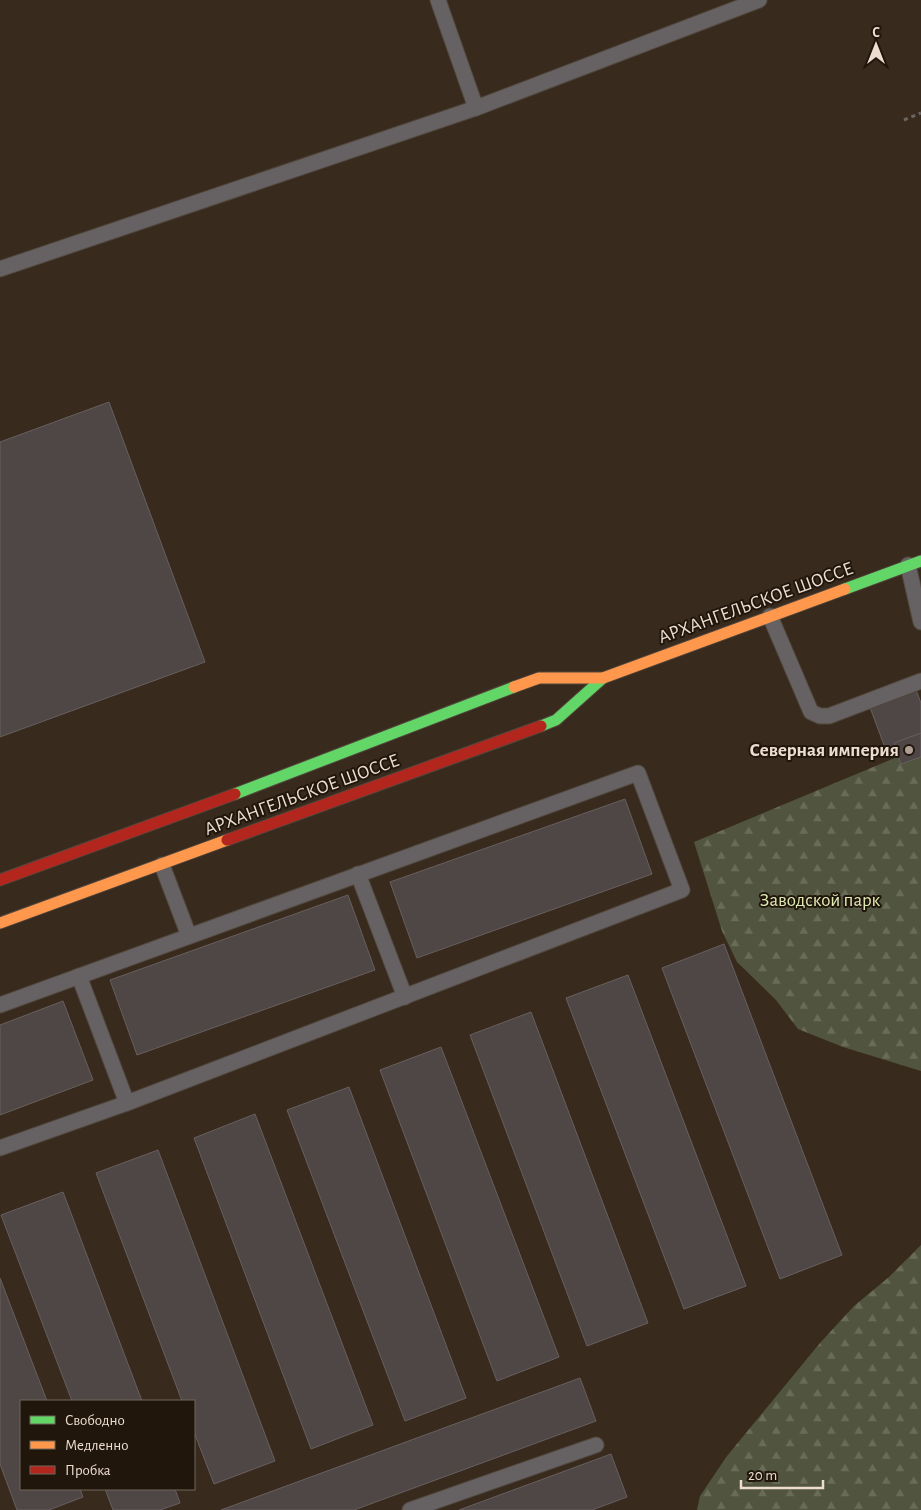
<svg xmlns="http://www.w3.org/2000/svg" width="921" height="1510" font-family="'Alegreya Sans',sans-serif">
<defs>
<pattern id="forest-firs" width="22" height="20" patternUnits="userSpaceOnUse" patternTransform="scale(1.25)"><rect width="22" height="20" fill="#51543f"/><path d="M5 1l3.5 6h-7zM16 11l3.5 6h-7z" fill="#6a6c5a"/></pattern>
</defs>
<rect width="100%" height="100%" fill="#382b1e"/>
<g fill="url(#forest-firs)">
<polygon points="921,747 921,1071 843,1047 798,1029 776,1000 737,962 722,931 694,842"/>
<polygon points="921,1245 921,1510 697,1510 700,1496 727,1456 820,1343 854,1306 889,1277"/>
</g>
<g fill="#4f4646" stroke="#685f5f">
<polygon points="109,402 205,662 0,737 0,442"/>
<polygon points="911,677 921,703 921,741 887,753 865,694"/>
<polygon points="921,733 921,757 901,764 894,743"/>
<polygon points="625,799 652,874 417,958 390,882"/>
<polygon points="348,895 375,970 137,1055 110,980"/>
<polygon points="724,944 842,1255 780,1279 662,968"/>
<polygon points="628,975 746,1286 684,1309 566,998"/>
<polygon points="63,1001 93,1080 0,1115 0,1025"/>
<polygon points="531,1012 648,1323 587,1346 470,1035"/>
<polygon points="441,1047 559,1357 497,1381 380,1070"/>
<polygon points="349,1087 466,1398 405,1421 287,1110"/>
<polygon points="255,1114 373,1425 311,1449 194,1138"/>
<polygon points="158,1150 275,1461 214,1484 194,1432 194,1401 182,1401 96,1173"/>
<polygon points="63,1192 142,1401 72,1401 1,1215"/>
<polygon points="0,1278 47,1401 21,1401 21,1489 80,1489 83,1497 49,1510 17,1510 0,1464"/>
<polygon points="580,1378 596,1421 354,1510 221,1510"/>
<polygon points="611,1454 627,1497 592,1510 459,1510"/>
<polygon points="105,1489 175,1489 180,1503 160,1510 113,1510"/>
</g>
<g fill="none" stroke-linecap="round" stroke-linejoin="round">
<defs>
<g id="lane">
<polyline points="476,108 759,0"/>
<polyline points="0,269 476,108 438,0"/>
<polyline points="908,565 921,622"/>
<polyline points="770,616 811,712 820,716 829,716 921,681"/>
<polyline points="162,865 189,936"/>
<polyline points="358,874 405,997"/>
<polyline points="79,976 127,1103"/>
<polyline points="0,1005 638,773 682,890 127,1103 0,1148"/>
<polyline points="410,1510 596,1445"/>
</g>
<g id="fast">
<polyline points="845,589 921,561"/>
<polyline points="541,726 556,720 603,678"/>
<polyline points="235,794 514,687"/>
</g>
<g id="slow">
<polyline points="514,687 539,678 603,678 845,589"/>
<polyline points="0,923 227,840"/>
</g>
<g id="jam">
<polyline points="227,840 541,726"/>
<polyline points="0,880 235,794"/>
</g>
</defs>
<use href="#lane" stroke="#52473d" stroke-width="17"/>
<use href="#fast" stroke="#52473d" stroke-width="13"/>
<use href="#slow" stroke="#52473d" stroke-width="13"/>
<use href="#jam" stroke="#52473d" stroke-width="13"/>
<polyline stroke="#6b6665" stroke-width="3" stroke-dasharray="4 4" stroke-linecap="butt" points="904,120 921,113"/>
<use href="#lane" stroke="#666263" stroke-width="15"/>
<use href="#fast" stroke="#63d668" stroke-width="11"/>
<use href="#slow" stroke="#ff974d" stroke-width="11"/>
<use href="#jam" stroke="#b3261e" stroke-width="11"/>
</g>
<circle fill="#ae9f92" stroke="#20160c" stroke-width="2" cx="909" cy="750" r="5"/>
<g text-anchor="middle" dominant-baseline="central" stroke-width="4" stroke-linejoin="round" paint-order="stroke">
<g font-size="19" fill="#edddd0" stroke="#20160c">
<text transform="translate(756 603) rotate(-20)">АРХАНГЕЛЬСКОЕ ШОССЕ</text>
<text transform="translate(302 795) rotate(-20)">АРХАНГЕЛЬСКОЕ ШОССЕ</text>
</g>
<g font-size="19" font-weight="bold" fill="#edddd0" stroke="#20160c" text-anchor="end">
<text x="899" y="750">Северная империя</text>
</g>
<g font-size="19" fill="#dfebb4" stroke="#20160c">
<text x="820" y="900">Заводской парк</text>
</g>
</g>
<rect x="20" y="1400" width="175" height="90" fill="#20160c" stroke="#72665a"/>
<rect x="30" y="1416" width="25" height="8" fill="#63d668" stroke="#72665a"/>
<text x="65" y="1425" font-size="15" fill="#edddd0">Свободно</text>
<rect x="30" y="1441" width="25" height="8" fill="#ff974d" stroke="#72665a"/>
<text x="65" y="1450" font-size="15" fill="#edddd0">Медленно</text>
<rect x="30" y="1466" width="25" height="8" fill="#b3261e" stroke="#72665a"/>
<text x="65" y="1475" font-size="15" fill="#edddd0">Пробка</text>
<g transform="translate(876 45)" stroke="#20160c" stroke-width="4" paint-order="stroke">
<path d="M0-4L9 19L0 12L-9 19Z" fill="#edddd0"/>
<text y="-8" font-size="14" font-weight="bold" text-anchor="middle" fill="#edddd0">С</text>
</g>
<path d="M741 1480v8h82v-8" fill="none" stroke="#edddd0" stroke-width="2.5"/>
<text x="748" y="1480" font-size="15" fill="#edddd0" stroke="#20160c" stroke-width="4" paint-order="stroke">20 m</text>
</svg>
